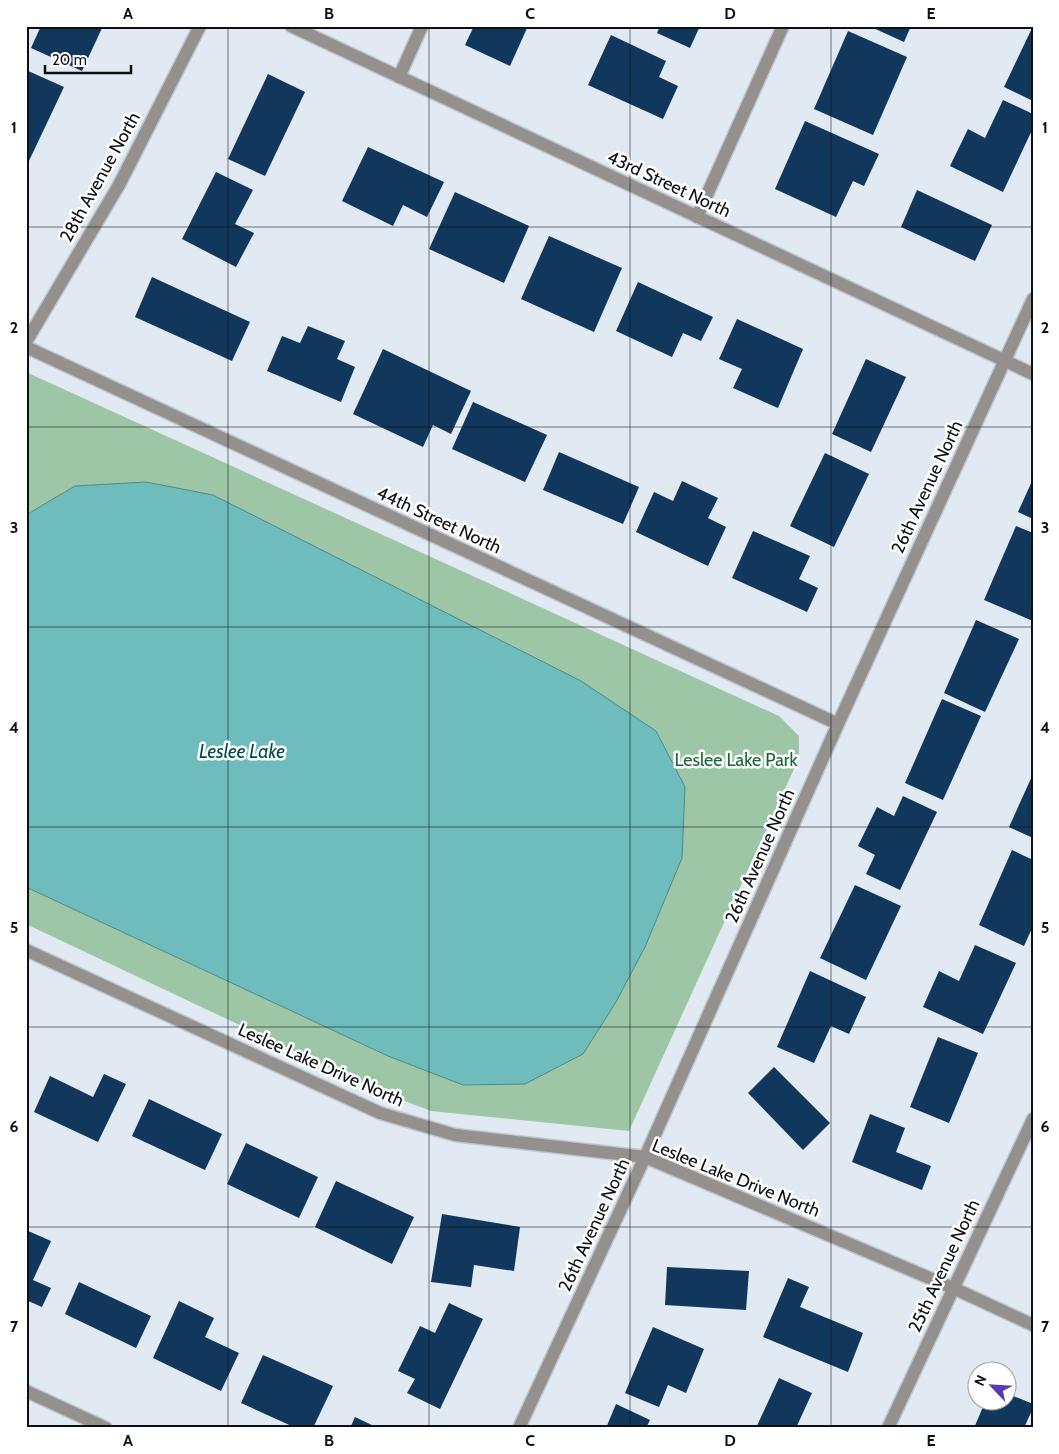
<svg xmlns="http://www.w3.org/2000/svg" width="1059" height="1454" font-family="Cabin,sans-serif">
<rect width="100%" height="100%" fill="#e1e9f2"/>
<polygon fill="#9dc6a6" points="26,372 779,716 799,736 799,758 629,1131 431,1111 381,1092 26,924 26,887 388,1056 321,551 213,495 75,486 26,515"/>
<polygon fill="#6ebcbb" stroke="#518889" points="146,482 213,495 581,681 656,731 685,787 682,858 645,947 616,1002 583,1054 525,1084 463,1085 388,1056 26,887 26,515 75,486"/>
<g fill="#11385c">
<polygon points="41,26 103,26 82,71 31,48"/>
<polygon points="474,26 528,26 510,66 465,45"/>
<polygon points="660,26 700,26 690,48 657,33"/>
<polygon points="869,26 911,26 904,42"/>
<polygon points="1033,26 1033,101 1004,87"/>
<polygon points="848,31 907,57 873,135 814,109"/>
<polygon points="611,35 666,61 659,77 678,86 663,119 588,85"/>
<polygon points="26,70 64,87 28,163 26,162"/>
<polygon points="268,74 305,92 265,176 228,159"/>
<polygon points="1003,100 1033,114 1033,128 1003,192 950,166 968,129 985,138"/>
<polygon points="805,121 879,154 864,186 853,181 836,217 775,189"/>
<polygon points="368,147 444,182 427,217 403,205 393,226 342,201"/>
<polygon points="216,172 253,190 235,224 254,233 236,267 182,239"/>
<polygon points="917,190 992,225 975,261 901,227"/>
<polygon points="455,192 529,226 504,283 429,249"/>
<polygon points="549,236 622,268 594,332 521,299"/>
<polygon points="152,277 250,322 232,361 135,317"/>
<polygon points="638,282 713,317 701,341 683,333 672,357 616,331"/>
<polygon points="737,319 803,349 778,408 733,388 742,369 719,359"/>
<polygon points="308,326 345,341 337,359 355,367 341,402 267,371 282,336 300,343"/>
<polygon points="383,349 471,391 451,434 433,425 423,447 353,414"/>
<polygon points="866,359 906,377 871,452 832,434"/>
<polygon points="473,402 547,435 525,482 452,449"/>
<polygon points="559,452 639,487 623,524 543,490"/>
<polygon points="825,453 869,474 834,547 790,526"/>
<polygon points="1033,479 1033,519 1018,512"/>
<polygon points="682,481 718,498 708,518 726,527 708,566 636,532 654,492 673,501"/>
<polygon points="1016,526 1033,533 1033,621 984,600"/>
<polygon points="753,531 810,556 799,579 818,588 807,612 732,578"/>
<polygon points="976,620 1019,639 985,712 944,693"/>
<polygon points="942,699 981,716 943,800 905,783"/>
<polygon points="1033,774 1033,838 1009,827"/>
<polygon points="903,796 937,812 900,890 866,874 875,855 858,846 877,807 894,816"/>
<polygon points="1012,850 1033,860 1033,926 1024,946 979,925"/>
<polygon points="855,885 901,906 866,980 820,958"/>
<polygon points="975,945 1016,963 983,1034 923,1007 939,971 959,981"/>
<polygon points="810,971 866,997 849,1034 831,1026 814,1063 777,1047"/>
<polygon points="938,1037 978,1053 949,1123 910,1107"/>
<polygon points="774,1067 830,1123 803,1150 748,1093"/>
<polygon points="104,1074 126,1084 98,1142 34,1112 50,1076 93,1097"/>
<polygon points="149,1099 222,1134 205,1170 132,1136"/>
<polygon points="870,1114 905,1128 896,1152 931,1166 922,1190 852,1162"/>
<polygon points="246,1143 318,1177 299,1218 227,1184"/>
<polygon points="336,1181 414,1217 392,1264 315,1227"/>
<polygon points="442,1214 520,1227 514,1271 474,1265 471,1287 431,1282"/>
<polygon points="26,1230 51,1241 33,1280 51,1288 42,1307 26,1300"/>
<polygon points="667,1267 749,1271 746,1310 665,1305"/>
<polygon points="788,1278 809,1287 800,1307 863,1333 848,1372 763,1337"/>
<polygon points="79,1282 151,1316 136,1348 65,1314"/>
<polygon points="179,1301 214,1318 205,1337 239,1353 221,1391 153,1358"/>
<polygon points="449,1303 483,1319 440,1409 407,1393 415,1379 398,1371 420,1326 435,1333"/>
<polygon points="653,1327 704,1349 686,1393 668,1385 659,1407 625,1393"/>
<polygon points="263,1355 333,1386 313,1428 296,1428 241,1403"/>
<polygon points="779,1378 812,1393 796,1428 756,1428"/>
<polygon points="1006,1393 1033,1404 1033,1408 1024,1428 974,1428 985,1402 1006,1402"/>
<polygon points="616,1404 650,1420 646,1428 606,1428"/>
<polygon points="355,1417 378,1428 350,1428"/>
</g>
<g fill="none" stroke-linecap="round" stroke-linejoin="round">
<defs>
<g id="minor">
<polyline points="291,26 1033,374"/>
<polyline points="399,77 422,26"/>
<polyline points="697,217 783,26"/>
<polyline points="26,342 119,185 200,26"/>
<polyline points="26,347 838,724"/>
<polyline points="26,950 380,1113 455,1135 645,1157 953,1288 1033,1325"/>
<polyline points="26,1391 106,1428"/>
<polyline points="519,1428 645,1157 838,724 1033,299"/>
<polyline points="888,1428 1033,1119"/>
</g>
</defs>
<use href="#minor" stroke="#bfc6ce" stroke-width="15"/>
<use href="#minor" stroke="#94908d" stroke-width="12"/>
</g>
<path fill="none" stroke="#0d1013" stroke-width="1" stroke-opacity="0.55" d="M228,26V1428M429,26V1428M630,26V1428M831,26V1428M26,227H1033M26,427H1033M26,627H1033M26,827H1033M26,1027H1033M26,1227H1033"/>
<g text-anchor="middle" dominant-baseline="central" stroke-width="5" stroke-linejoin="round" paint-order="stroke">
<g font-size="18" fill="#0d1013" stroke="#fff">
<text transform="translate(100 177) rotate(-61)">28th Avenue North</text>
<text transform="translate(669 184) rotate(25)">43rd Street North</text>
<text transform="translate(927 487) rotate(-65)">26th Avenue North</text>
<text transform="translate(439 520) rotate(25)">44th Street North</text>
<text transform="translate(760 856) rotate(-66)">26th Avenue North</text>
<text transform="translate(321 1065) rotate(24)">Leslee Lake Drive North</text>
<text transform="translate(736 1178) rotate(22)">Leslee Lake Drive North</text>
<text transform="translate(594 1225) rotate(-65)">26th Avenue North</text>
<text transform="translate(944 1266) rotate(-65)">25th Avenue North</text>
</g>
<g font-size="18" fill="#186535" stroke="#fff">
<text x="736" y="760">Leslee Lake Park</text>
</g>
<g font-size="19" font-style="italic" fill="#004b4b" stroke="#fff">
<text x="242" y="751">Leslee Lake</text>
</g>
</g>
<rect width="1059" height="1454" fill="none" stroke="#ffffff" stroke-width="55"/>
<g transform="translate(992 1386) rotate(295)"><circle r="24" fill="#ffffff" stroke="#9e9fa1"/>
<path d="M0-4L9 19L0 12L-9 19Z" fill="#573ab2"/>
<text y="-8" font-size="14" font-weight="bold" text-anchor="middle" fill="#0d1013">N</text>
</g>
<path d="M45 65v8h86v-8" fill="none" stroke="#0d1013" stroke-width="2.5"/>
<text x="52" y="65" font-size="15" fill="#0d1013" stroke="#ffffff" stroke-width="4" paint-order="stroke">20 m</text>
<rect x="28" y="28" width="1004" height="1398" fill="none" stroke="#0d1013" stroke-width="2"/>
<g font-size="16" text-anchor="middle" font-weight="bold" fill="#0d1013">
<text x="128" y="19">A</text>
<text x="329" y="19">B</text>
<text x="530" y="19">C</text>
<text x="730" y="19">D</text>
<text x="931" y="19">E</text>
<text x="14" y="133">1</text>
<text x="1045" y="133">1</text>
<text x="14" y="333">2</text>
<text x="1045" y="333">2</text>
<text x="14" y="533">3</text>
<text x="1045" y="533">3</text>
<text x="14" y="733">4</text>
<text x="1045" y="733">4</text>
<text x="14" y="933">5</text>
<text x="1045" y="933">5</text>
<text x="14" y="1132">6</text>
<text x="1045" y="1132">6</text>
<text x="14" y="1332">7</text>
<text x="1045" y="1332">7</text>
<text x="128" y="1446">A</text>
<text x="329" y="1446">B</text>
<text x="530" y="1446">C</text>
<text x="730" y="1446">D</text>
<text x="931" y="1446">E</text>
</g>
</svg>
